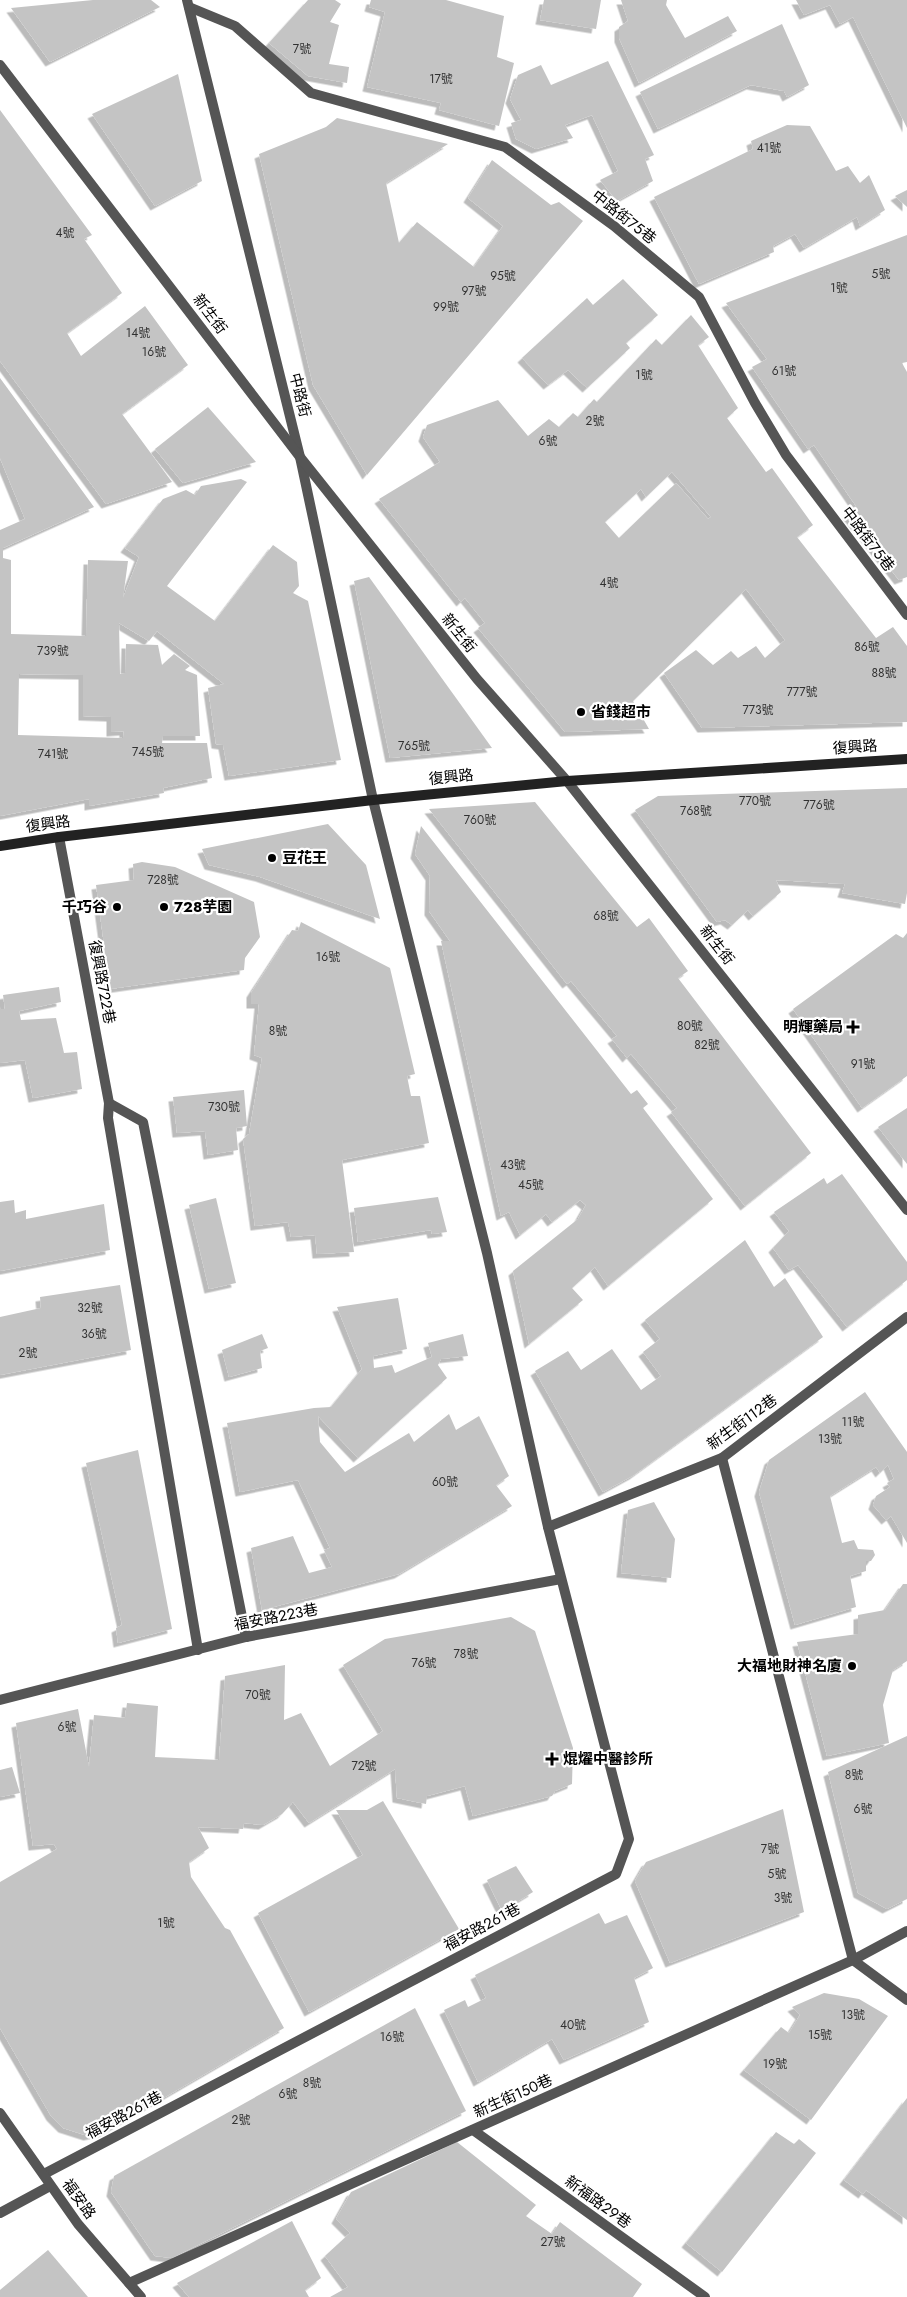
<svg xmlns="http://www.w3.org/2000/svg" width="907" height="2297" font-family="Jost,'Noto Sans TC',sans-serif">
<defs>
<filter id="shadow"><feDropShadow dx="-4.5" dy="4.5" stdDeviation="0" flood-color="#0004"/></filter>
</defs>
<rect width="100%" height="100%" fill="#fff"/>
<g fill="#c4c4c4" fill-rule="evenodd" filter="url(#shadow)">
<polygon points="93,0 151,0 160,7 50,62 11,8"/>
<polygon points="308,0 335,0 341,4 330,22 339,25 329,64 349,67 347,83 308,76 269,43"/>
<polygon points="371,0 446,0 504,16 497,57 514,63 499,126 439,110 441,103 367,87 385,12 369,7"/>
<polygon points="544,0 601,0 596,29 540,20"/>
<polygon points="621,0 667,0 666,5 685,38 728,16 737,31 639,83 619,38 619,27 628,21"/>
<polygon points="796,0 907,0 907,128 853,17 840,24 830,5 804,15"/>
<polygon points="782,24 809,85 787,97 784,91 751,85 658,129 640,92"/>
<polygon points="608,61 654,155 645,159 653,181 617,201 600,180 618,171 592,115 565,125 573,138 536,149 516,139 511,123 521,120 510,99 518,75 541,65 551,85"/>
<polygon points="178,74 202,181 155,206 92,114"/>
<polygon points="0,110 92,235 84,239 122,293 67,333 81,356 145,306 188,365 122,414 172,482 106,504 0,361"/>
<polygon points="337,118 448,144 386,183 399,243 417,222 474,267 503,226 468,198 492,160 551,205 559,202 583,221 367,475 313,385 259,154 326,127"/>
<polygon points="787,125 810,126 836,171 848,166 860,183 869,175 885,210 860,226 857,217 804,248 795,234 773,246 774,252 699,284 654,197 753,149 751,141"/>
<polygon points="907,190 907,207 895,196"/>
<polygon points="907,235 907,362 902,363 907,372 907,577 899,580 847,514 856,506 814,445 808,449 752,367 767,359 726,303"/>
<polygon points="623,279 658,315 626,343 630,348 587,388 568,370 548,385 522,358 587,298 593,305"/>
<path d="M691,315L709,337L698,345L738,408L727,418L766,472L772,468L813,525L797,537L876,638L893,627L907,646V722L702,728L664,673L696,650L713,665L731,651L738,658L756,646L765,658L785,640L746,589L633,701L649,729L565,732L478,628L485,623L465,598L461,602L379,499L440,462L423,437L427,425L498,400L528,436L549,419L559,427L573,413L578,417L594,399L597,402L656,339L662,345ZM672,472L711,517L708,519L676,483L619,538L605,522L641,489L646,497Z"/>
<path d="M0,378L94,507L3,548V558L11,560V634L86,636L88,560L128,561L123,598L139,557L125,548L163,499L186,490L195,495L201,486L241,479L247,482L167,586L215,621L273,545L297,562L299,586L293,593L308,601L341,760L229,776L223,745L216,744L208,688L224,684L157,631L149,641L119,623L120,674L125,673L126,644L158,645L162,665L174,654L190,666L185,670L197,675L200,736H163L162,743H207L212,778L163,788L164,793L89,806V799L0,816V530L25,519L0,458ZM19,674L83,675V716L111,717V732L124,731L123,738L18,735Z"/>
<polygon points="208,407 256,462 183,483 155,449"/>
<polygon points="369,577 492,748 390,758 354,581"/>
<polygon points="907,788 907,893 905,904 842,893 845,884 776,880 781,892 753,916 748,910 732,925 725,920 717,922 635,810 658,796"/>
<polygon points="535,802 637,927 649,918 688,971 678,978 811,1153 745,1206 671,1112 677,1108 631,1054 627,1058 612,1039 617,1036 571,981 567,984 429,809"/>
<polygon points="328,824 366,865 380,919 260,877 209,865 202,849"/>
<polygon points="421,826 631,1094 637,1090 648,1104 643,1108 713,1199 608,1286 595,1267 572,1288 583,1300 529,1344 513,1271 578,1219 586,1205 580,1200 552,1222 546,1214 520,1235 509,1212 501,1216 441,941 450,941 429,911 430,876 415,854"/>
<polygon points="142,862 175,867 254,902 260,937 245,958 244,970 110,989 96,885 134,880 133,864"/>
<polygon points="301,922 390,968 415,1074 407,1076 411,1096 420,1096 429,1143 342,1160 354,1252 317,1254 315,1235 291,1237 288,1222 255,1226 243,1139 249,1134 262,1058 254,1055 259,1004 251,1004 251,993 292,930 298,931"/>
<polygon points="907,933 907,1076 862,1108 793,1009 896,934 903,938"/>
<polygon points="59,987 61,1002 19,1011 21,1020 56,1018 64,1053 77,1052 82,1089 33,1098 25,1060 0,1063 0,1009 5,1009 3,995"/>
<polygon points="244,1090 247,1126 236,1128 238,1150 208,1155 205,1131 177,1133 173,1097"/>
<polygon points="907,1108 907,1164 878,1127"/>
<polygon points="842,1174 907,1262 907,1280 847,1327 798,1265 789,1270 773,1248 789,1231 774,1212 824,1178 827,1184"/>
<polygon points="438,1197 447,1232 432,1234 431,1230 358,1242 354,1208"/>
<polygon points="216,1198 236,1283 209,1289 189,1205"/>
<polygon points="14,1200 15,1213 26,1210 26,1219 104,1204 110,1250 0,1271 0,1202"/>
<polygon points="745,1240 774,1287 785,1278 823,1337 634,1475 603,1492 535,1371 568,1351 581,1370 612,1349 641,1390 661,1376 643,1352 660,1339 645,1320"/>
<polygon points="120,1285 131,1350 0,1375 0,1317 41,1308 40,1297"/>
<polygon points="398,1298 407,1349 373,1356 374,1368 392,1365 395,1373 432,1357 428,1343 463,1334 468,1356 441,1359 438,1365 447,1378 358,1458 318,1416 320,1442 345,1472 409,1433 414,1442 449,1414 456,1430 479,1416 509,1476 496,1485 512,1506 399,1574 262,1610 251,1548 293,1536 309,1573 332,1567 324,1550 330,1548 298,1480 240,1492 227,1423 314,1408 331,1407 362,1369 337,1307"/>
<polygon points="262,1334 268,1348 260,1351 262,1368 229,1377 222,1350"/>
<polygon points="865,1392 907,1452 907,1543 891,1516 886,1520 873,1505 876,1496 890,1487 887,1483 894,1479 888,1465 880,1473 876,1467 830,1496 842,1543 854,1540 858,1549 873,1550 875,1555 871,1561 866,1561 866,1571 850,1576 856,1607 795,1625 759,1492 769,1460"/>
<polygon points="138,1450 172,1629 118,1643 116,1628 122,1625 86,1463"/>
<polygon points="654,1502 675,1539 671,1578 621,1573 628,1510"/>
<polygon points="903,1584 907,1584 907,1661 893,1670 883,1705 889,1743 827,1756 797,1642 858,1634 858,1615 885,1610"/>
<polygon points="511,1617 535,1631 573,1748 572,1784 555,1791 552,1796 473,1816 465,1786 427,1796 426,1804 397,1798 395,1769 309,1823 293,1802 282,1814 263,1825 244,1823 243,1829 198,1827 209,1848 189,1862 191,1877 225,1928 230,1930 284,2028 103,2133 88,2136 63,2128 51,2116 0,2028 0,1882 57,1849 54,1844 33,1846 16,1723 78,1709 89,1767 94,1715 125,1718 127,1703 158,1706 155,1757 219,1760 225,1676 285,1665 284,1720 301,1713 330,1766 383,1731 343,1665 385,1639"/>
<polygon points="907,1736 907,1899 887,1909 858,1893 828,1772"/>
<polygon points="12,1767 20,1793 0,1797 0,1770"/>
<polygon points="383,1801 459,1929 309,2012 258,1913 363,1855 336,1810 367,1810"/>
<polygon points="783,1809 804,1912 670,1963 635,1881 646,1862"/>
<polygon points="516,1866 533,1892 502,1911 487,1880"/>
<polygon points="599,1913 605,1924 627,1915 653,1968 634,1978 649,2022 564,2060 552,2039 478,2082 444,2010 465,2000 468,2007 486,1998 475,1975"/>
<polygon points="824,1993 859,1999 888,2016 811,2120 744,2070 781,2027 789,2033 800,2015 792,2007"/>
<polygon points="415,2008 466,2111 172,2258 155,2256 111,2192 114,2176"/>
<polygon points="907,2098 907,2220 866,2190 863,2194 844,2180"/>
<polygon points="776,2132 794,2144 799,2139 816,2153 722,2272 686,2243"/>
<polygon points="457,2142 536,2205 526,2216 552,2234 560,2222 642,2284 633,2297 330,2297 348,2287 325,2256 350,2233 336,2219 351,2192"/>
<polygon points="292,2221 321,2278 305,2290 309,2297 189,2297 177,2283"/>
<polygon points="48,2250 88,2297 0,2297 0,2290"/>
</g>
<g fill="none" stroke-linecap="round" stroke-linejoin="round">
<g stroke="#555" stroke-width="10">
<polyline points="189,7 235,26 311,93 505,147 614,226 699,297 755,403 786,455 907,615"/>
<polyline points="59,837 109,1103 108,1118 198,1650"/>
<polyline points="109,1103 143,1122 246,1637"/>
<polyline points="722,1458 853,1960"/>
<polyline points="548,1527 722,1458 907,1317"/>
<polyline points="0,1700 246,1637 561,1579"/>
<polyline points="853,1960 907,2000"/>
<polyline points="473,2130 705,2297"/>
<polyline points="44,2174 616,1874 629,1839 548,1527 487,1253 373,800"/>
<polyline points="0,2213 50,2186"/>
<polyline points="129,2283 853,1960 907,1931"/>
</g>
<g stroke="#555" stroke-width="10">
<polyline points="187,0 300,457 373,800"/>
<polyline points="0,65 300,457 477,679 567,781 907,1210"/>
<polyline points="0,2113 78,2224 141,2297"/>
</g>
<polyline stroke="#222" stroke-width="10" points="0,846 59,837 373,800 567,781 907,759"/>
</g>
<g fill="#000" stroke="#fff" stroke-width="2">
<circle cx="581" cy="712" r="5"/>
<circle cx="272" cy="858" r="5"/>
<circle cx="117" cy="907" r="5"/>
<circle cx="164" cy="907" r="5"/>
<path d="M850.5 1019.5h5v5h5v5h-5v5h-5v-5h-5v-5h5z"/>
<circle cx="852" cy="1666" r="5"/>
<path d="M549.5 1751.5h5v5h5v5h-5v5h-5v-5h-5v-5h5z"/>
</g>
<g text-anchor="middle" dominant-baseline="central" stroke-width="4.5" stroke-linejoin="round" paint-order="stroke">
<g font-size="12" fill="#313131">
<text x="302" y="49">7號</text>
<text x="441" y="79">17號</text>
<text x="769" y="148">41號</text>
<text x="65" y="233">4號</text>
<text x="881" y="274">5號</text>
<text x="503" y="276">95號</text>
<text x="839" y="288">1號</text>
<text x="474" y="291">97號</text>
<text x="446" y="307">99號</text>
<text x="138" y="333">14號</text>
<text x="154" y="352">16號</text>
<text x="784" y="371">61號</text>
<text x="644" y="375">1號</text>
<text x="595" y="421">2號</text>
<text x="548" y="441">6號</text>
<text x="609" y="583">4號</text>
<text x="867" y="647">86號</text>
<text x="53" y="651">739號</text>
<text x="884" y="673">88號</text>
<text x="802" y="692">777號</text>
<text x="758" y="710">773號</text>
<text x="414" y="746">765號</text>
<text x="148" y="752">745號</text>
<text x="53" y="754">741號</text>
<text x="755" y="801">770號</text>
<text x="819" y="805">776號</text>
<text x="696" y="811">768號</text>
<text x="480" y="820">760號</text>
<text x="163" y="880">728號</text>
<text x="606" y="916">68號</text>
<text x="328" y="957">16號</text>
<text x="690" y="1026">80號</text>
<text x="278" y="1031">8號</text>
<text x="707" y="1045">82號</text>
<text x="863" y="1064">91號</text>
<text x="224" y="1107">730號</text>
<text x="513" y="1165">43號</text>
<text x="531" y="1185">45號</text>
<text x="90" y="1308">32號</text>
<text x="94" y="1334">36號</text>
<text x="28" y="1353">2號</text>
<text x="853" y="1422">11號</text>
<text x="830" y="1439">13號</text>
<text x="445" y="1482">60號</text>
<text x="466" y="1654">78號</text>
<text x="424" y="1663">76號</text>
<text x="258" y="1695">70號</text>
<text x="67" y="1727">6號</text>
<text x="364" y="1766">72號</text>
<text x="854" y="1775">8號</text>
<text x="863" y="1809">6號</text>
<text x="770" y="1849">7號</text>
<text x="777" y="1874">5號</text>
<text x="783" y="1898">3號</text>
<text x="166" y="1923">1號</text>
<text x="853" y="2015">13號</text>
<text x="573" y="2025">40號</text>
<text x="820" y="2035">15號</text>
<text x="392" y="2037">16號</text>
<text x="775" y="2064">19號</text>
<text x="312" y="2083">8號</text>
<text x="288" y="2094">6號</text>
<text x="241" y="2120">2號</text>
<text x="553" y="2242">27號</text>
</g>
<g font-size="15" fill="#000" stroke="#fff">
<text transform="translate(624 217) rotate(38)">中路街75巷</text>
<text transform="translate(210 314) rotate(53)">新生街</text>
<text transform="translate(300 395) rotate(76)">中路街</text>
<text transform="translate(868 539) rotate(53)">中路街75巷</text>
<text transform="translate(459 633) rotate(51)">新生街</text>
<text transform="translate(855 747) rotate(-4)">復興路</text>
<text transform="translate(451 777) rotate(-6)">復興路</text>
<text transform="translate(48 824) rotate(-8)">復興路</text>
<text transform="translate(717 945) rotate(52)">新生街</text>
<text transform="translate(102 982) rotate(79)">復興路722巷</text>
<text transform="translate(742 1422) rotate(-36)">新生街112巷</text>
<text transform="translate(276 1617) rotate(-11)">福安路223巷</text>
<text transform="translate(482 1927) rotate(-28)">福安路261巷</text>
<text transform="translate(513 2096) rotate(-24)">新生街150巷</text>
<text transform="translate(124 2115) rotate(-28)">福安路261巷</text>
<text transform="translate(79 2199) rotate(54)">福安路</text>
<text transform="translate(598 2202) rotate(36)">新福路29巷</text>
</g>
<g font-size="15" font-weight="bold" fill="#000" stroke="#fff" text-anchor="start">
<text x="591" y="712">省錢超市</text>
<text x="282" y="858">豆花王</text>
<text x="107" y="907" text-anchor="end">千巧谷</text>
<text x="174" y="907">728芋園</text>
<text x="843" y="1027" text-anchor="end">明輝藥局</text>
<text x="842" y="1666" text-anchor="end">大福地財神名廈</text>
<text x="563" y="1759">焜燿中醫診所</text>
</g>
</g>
</svg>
